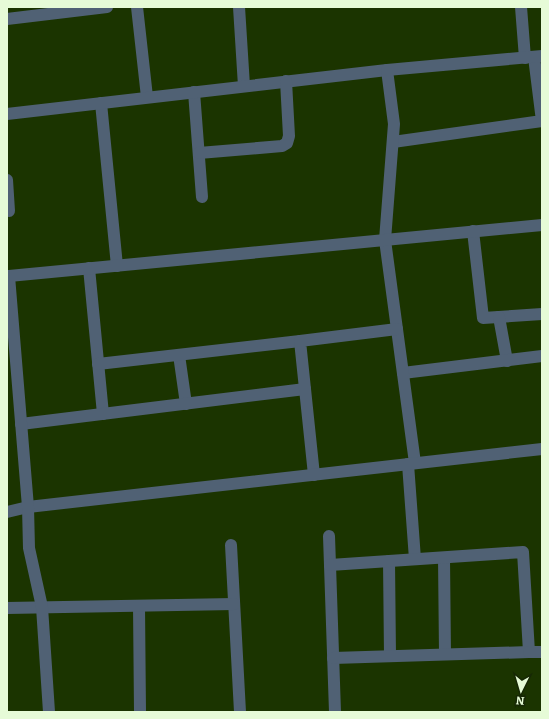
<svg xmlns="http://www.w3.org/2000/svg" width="549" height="719" font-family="Bitter,serif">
<rect width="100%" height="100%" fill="#1b3400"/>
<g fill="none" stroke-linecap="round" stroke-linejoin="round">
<g stroke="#506174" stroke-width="12">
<polyline points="137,7 147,97"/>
<polyline points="239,7 244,86"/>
<polyline points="521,7 525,58"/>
<polyline points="7,19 107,7"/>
<polyline points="194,92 202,197"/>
<polyline points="101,103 117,266"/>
<polyline points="7,114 387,70"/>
<polyline points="393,142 542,121 534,57"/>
<polyline points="199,153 282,146 287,143 289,136 286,81"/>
<polyline points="7,180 9,211"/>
<polyline points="473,231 483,318 542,314"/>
<polyline points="89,268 103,414"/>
<polyline points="499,317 507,361"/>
<polyline points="179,355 186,404"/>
<polyline points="98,364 300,341"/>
<polyline points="403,373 542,356"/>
<polyline points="21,424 305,389"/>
<polyline points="415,463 385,240 394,124 387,70 542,56"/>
<polyline points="408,464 415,559"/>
<polyline points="314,475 300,341 397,329"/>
<polyline points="7,512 28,507 542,449"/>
<polyline points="329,536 335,712"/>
<polyline points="231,545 240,712"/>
<polyline points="444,558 445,654"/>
<polyline points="389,561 390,656"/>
<polyline points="330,565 523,552 529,652 333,658"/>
<polyline points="139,606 140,712"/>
<polyline points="7,608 234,604"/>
<polyline points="529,652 542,652"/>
<polyline points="49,712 42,607 29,548 28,507 9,276 542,225"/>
</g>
</g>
<rect width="549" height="719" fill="none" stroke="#e6fbd7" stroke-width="16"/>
<g transform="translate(521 691) rotate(185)" stroke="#172805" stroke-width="3" paint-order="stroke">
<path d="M0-3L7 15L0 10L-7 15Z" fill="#e6fbd7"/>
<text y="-6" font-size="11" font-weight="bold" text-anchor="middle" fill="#e6fbd7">N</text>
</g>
</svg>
